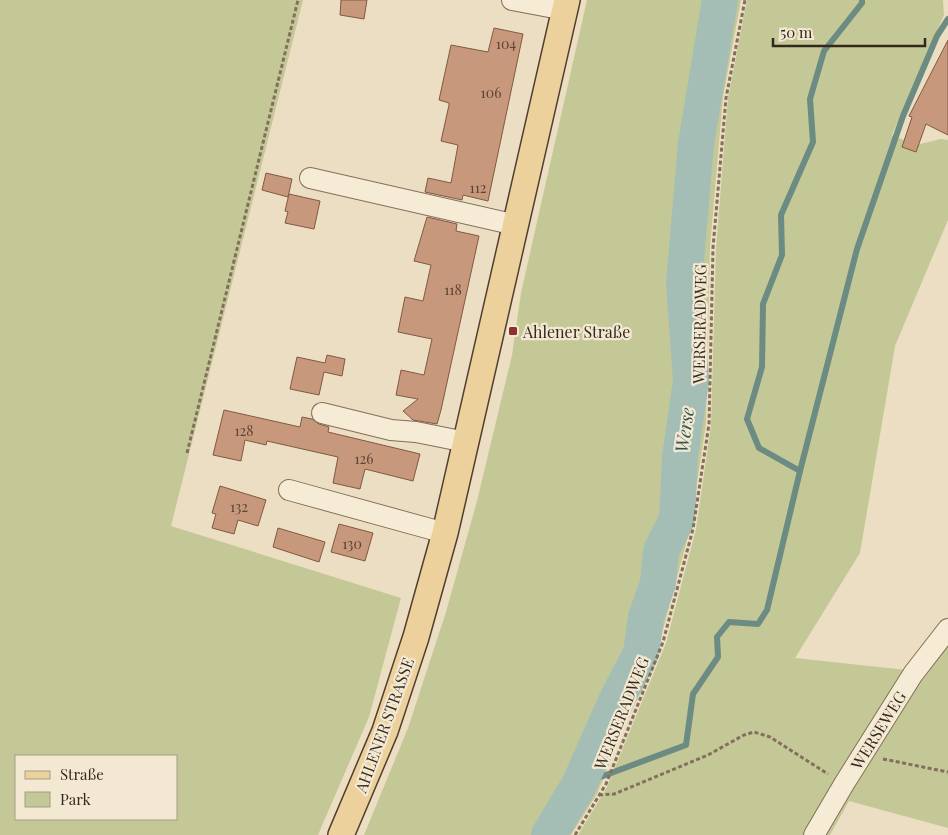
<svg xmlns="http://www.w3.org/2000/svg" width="948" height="835" font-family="'Playfair Display',serif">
<rect width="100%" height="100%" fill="#ebdec2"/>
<g fill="#c4c897" fill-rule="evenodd">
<path d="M0,0H303L171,526L401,598L369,717L318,835H0ZM16,756H176V819H16Z"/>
<polygon points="587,0 741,0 723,97 710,247 706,424 690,529 660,641 597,794 571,835 364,835 408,728 446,612 477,501 512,355 521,293"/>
<polygon points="747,0 943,0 944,15 892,135 916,145 941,139 948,140 948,220 895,346 860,553 795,658 916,671 948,635 948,828 849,801 830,835 578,835 607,787 666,643 696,529 711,425 716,248 728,98"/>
</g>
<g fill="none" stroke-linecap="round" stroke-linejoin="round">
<g stroke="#6c8b82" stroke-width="6">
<polyline points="800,471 857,249 903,116 937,36 948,19"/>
<polyline points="579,785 686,745 693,694 718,657 717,637 729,622 758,624 767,610 800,471 759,448 747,419 762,367 763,304 782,255 781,215 813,142 810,99 824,51 862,3 862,0"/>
</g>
<polyline stroke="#a4beb6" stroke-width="36" points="549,835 579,785 618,697 641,653 646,617 658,583 661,551 677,519 680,457 691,381 684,283 696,144 720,0"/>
</g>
<g fill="#c7987b" stroke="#815942">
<polygon points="341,0 367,0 364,19 340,15"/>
<polygon points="494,28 523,34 488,201 463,195 462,200 425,192 428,178 451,183 458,145 441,141 449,105 449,103 439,100 451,45 488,52"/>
<polygon points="948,40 948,135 926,124 916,152 902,147 912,117 909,116"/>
<polygon points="266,173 292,179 288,197 262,190"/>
<polygon points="289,194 320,201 314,229 285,223 288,212 285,211"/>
<polygon points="427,217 457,224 456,231 479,236 441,410 437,424 413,420 403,411 418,399 396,395 401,370 424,375 432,339 398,332 405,297 423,301 431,265 414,261"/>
<polygon points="327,355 345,359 342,376 324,372 319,395 290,389 297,357 325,363"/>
<polygon points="224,410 300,427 302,417 312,419 319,424 329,427 328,432 420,454 413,481 365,469 360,489 333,483 338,457 267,441 266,445 245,440 241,461 213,455"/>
<polygon points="220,486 266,500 258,526 238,520 234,534 212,528 216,514 212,513"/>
<polygon points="339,524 373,533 365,561 331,552"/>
<polygon points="278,528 325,542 319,562 273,547"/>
</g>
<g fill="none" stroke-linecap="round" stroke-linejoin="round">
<defs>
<g id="minor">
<polyline points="512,0 565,10"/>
<polyline points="310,178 516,225"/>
<polyline points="322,413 391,430 416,432 466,442"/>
<polyline points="289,490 445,533"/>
<polyline points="814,835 844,784 913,674 948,629"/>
</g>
<polyline id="major" points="341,835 385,731 416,637 445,533 567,0"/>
</defs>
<use href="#minor" stroke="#836f5b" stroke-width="22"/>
<use href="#major" stroke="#513e2f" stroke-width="28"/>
<g stroke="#836f5b" stroke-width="3" stroke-dasharray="4 2.5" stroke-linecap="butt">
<polyline points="187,453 298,0"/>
<polyline points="883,759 948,772"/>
<polyline points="599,795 614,794 708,755 744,735 754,732 770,737 828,774"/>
<polyline points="575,835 606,784 663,642 693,529 709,424 713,248 726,98 745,0"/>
</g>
<use href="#minor" stroke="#f6ebd5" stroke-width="20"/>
<use href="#major" stroke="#ecd19c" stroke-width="25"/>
</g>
<rect fill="#8e2f32" stroke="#f3e8d1" stroke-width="2" x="508" y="326" width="10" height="10" rx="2.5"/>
<g text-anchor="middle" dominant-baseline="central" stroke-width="4.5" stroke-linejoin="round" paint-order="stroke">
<g font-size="14" fill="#594435">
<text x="506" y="43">104</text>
<text x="491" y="92">106</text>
<text x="478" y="187">112</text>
<text x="453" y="289">118</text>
<text x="244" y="430">128</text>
<text x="364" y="458">126</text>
<text x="239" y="506">132</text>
<text x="352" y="543">130</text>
</g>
<g font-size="16" fill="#34281e" stroke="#f3e8d1">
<text transform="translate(699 324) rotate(-89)">WERSERADWEG</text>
<text transform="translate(621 713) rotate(-68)">WERSERADWEG</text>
<text transform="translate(384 725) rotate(-70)">AHLENER STRASSE</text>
<text transform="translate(878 730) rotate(-58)">WERSEWEG</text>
</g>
<g font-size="16" fill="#34281e" stroke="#f3e8d1" text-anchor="start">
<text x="523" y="331">Ahlener Straße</text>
</g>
<g font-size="18" font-style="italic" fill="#2e5350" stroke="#f3e8d1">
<text transform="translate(684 430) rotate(-82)">Werse</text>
</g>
</g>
<rect x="15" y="755" width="162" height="65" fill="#f3e8d1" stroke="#a79b89"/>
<rect x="25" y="771" width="25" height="8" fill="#ecd19c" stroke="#a79b89"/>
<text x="60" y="780" font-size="15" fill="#34281e">Straße</text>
<rect x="25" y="792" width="25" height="15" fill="#c4c897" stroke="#a79b89"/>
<text x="60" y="805" font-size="15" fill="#34281e">Park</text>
<path d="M773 38v8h152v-8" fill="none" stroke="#34281e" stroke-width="2.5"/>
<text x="780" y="38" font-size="15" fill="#34281e" stroke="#f3e8d1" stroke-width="4" paint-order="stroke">50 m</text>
</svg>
